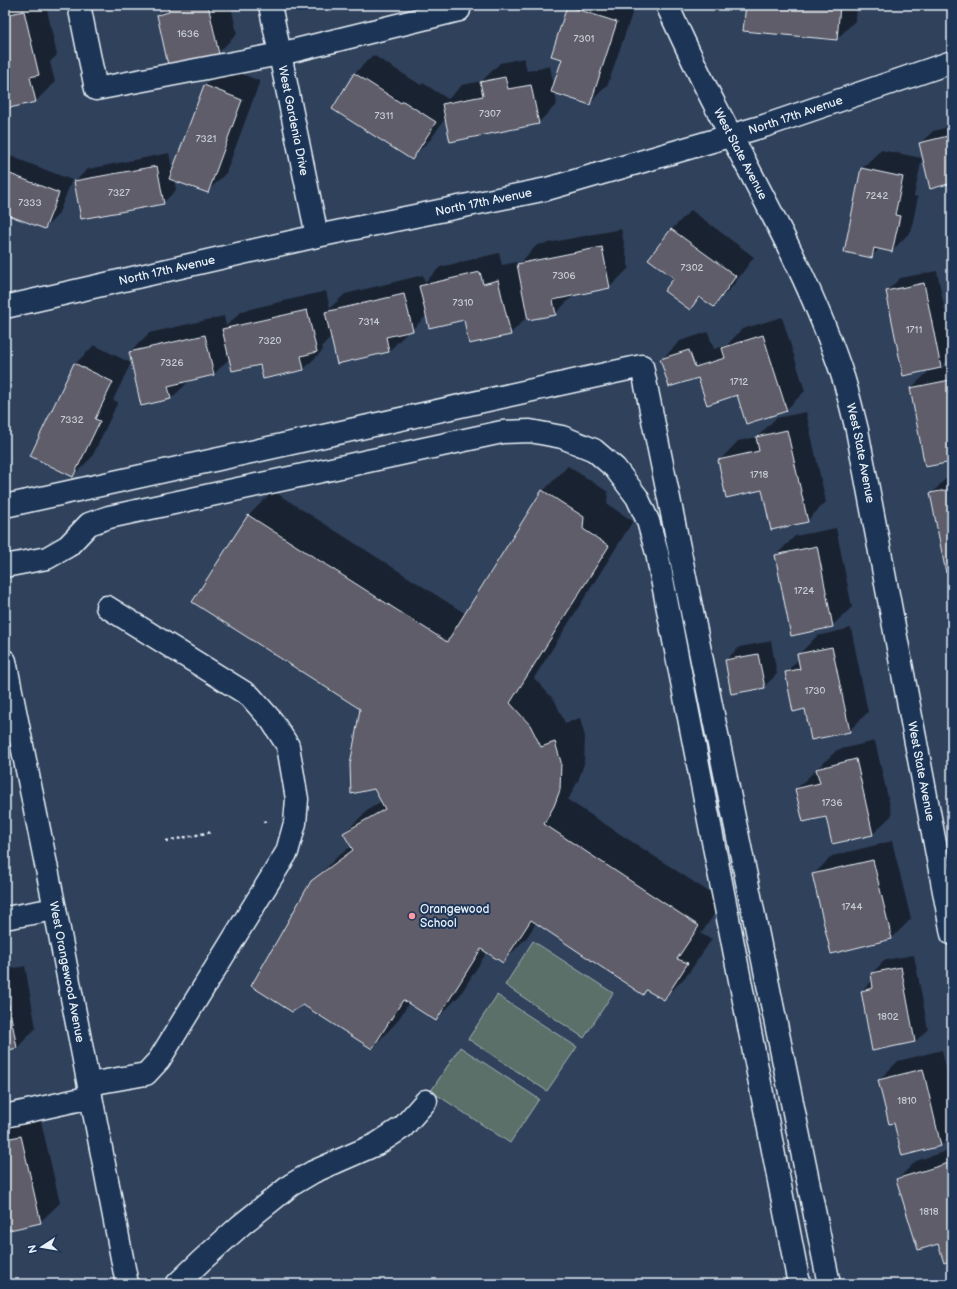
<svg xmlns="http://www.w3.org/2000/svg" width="957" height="1289" font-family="'Balsamiq Sans',sans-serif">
<rect width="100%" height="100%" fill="#30415c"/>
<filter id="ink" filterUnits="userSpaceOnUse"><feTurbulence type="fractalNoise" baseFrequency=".025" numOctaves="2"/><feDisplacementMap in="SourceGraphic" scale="8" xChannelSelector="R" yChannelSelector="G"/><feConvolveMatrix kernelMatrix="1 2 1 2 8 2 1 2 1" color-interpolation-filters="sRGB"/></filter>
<g filter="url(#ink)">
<g fill="#5b706b" stroke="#a2b0b2">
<polygon points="533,941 613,993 584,1038 505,985"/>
<polygon points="497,995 577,1047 547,1091 468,1039"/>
<polygon points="460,1047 539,1099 510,1143 431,1091"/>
</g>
<g fill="#0007">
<polygon points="5,5 46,5 57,55 50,62 55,82 36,101 5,108"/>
<polygon points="168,5 231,5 237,34 218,53 158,15"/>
<polygon points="569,5 635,5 608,84 589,104 555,92 557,104 538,123 446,117 431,139 412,158 354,74 373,55 421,85 423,83 448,99 462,85 482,81 500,63 524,58 527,71 550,66 554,87 563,59 568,6"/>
<polygon points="747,5 857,5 856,20 837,39"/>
<polygon points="224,67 260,81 226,173 207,192 174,179 176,190 163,203 75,181 88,169 169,153 173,172 204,86"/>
<polygon points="952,126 952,182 920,144 933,131"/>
<polygon points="881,150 922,158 914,196 918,197 911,231 892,251 880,248 872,256 861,169"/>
<polygon points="5,154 72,180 58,215 45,228 5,213"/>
<polygon points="691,210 754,257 732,287 713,306 701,297 690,308 675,278 650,259 672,229"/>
<polygon points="621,229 629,268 610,287 575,294 555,314 528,316 510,334 465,319 427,315 412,330 408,332 389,351 331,337 322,346 323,350 304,369 260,364 230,358 214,374 190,380 171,399 130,352 149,333 224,316 226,326 242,311 326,291 330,308 345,294 423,275 425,282 440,267 499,253 502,265 517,262 518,265 537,245"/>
<polygon points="937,271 952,346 952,356 941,367 952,365 952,461 911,388 930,370 887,291 900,278"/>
<polygon points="782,317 805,391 786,410 738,394 661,360 680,341 708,332 714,349 727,345 742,329"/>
<polygon points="94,345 131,363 113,400 118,402 92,457 73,476 75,364"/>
<polygon points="806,412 826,502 807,521 763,488 719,461 738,441 757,437 776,418"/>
<polygon points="568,466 608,492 607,504 633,521 534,678 555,701 565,723 580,718 585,737 584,764 578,781 568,800 723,901 701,934 712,939 688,974 664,999 648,989 643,994 536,923 527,937 503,962 487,952 460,995 436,1020 409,1003 396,1023 372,1048 303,1004 312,882 337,857 352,846 344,833 369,809 382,801 361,709 249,515 273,491 466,614 543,491"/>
<polygon points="950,474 952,474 952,570 931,494"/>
<polygon points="836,528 852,607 832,626 776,555 795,536"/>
<polygon points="851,628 868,712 849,731 786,672 799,659 798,655 817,636"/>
<polygon points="771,641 777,674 764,687 726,660 739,647"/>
<polygon points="875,741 892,815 873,834 833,843 826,815 796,789 837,750"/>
<polygon points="892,841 911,919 892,938 813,875 832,856"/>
<polygon points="914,955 928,1029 915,1042 862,991 873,980 872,973 885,960"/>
<polygon points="25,966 36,1028 17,1048 5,1050 5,970"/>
<polygon points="942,1050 952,1093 952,1134 941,1146 895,1122 879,1080 898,1061"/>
<polygon points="40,1117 60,1203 40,1222 5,1230 5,1126"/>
<polygon points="952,1149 952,1259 938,1243 897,1180 916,1161"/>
</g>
<g fill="#5e5d69" stroke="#e8f1f8">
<polygon points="168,5 208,5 219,54 168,65 157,15 169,12"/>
<polygon points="746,5 840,5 837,40 743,31"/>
<polygon points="567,6 617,22 590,105 551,92 562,59 551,56"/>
<polygon points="24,11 39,75 30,77 36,102 5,109 5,15"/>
<polygon points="354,73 401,103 403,101 436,122 412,160 332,109"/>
<polygon points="505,77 508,89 531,85 539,124 450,142 442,104 483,96 480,82"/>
<polygon points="204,85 242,100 208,193 169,179"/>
<polygon points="952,135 952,183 930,189 919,143"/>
<polygon points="157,166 164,204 81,219 74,181"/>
<polygon points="861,168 903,177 895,215 900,216 892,252 874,248 872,258 844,252"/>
<polygon points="5,172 59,193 45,229 5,214"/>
<polygon points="671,229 736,276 714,307 699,297 690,310 664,291 674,278 648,259"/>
<polygon points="602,247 610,288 553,300 556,315 528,320 517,264"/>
<polygon points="480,272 483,284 498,280 511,335 469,344 464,320 429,328 419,286"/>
<polygon points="924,283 941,368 903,376 886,291"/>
<polygon points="404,294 413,331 386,337 389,352 337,364 325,312"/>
<polygon points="307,310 317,352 301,356 304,370 263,379 260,365 232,371 222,329"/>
<polygon points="205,335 214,375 168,386 171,399 141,406 129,352"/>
<polygon points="763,335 787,411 746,424 737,395 707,405 698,378 669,387 660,359 689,350 695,367 725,358 722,348"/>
<polygon points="74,363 113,382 95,419 100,421 73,477 30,456"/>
<polygon points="950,380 952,389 952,462 925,467 910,388"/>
<polygon points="787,430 808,522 771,530 762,490 726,498 718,460 759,451 756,437"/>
<polygon points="952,489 952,571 946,573 930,493"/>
<polygon points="542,490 584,517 583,529 609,546 510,703 530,725 541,747 555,742 561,762 560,790 554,806 544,824 699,926 677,959 688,963 664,1000 646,990 643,995 531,920 503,963 481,949 436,1021 403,1000 372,1049 303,1005 292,1012 251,986 311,881 353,850 343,833 385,809 374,789 351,794 350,765 360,709 192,602 248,515 447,642"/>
<polygon points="817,546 833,627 791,636 775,555"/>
<polygon points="832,647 850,732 811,740 805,709 793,712 785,672 800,669 797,654"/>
<polygon points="758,654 765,688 731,694 725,660"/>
<polygon points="856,759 873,835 832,844 826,817 803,822 795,789 820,783 816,769"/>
<polygon points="873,860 892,939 831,954 812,874"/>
<polygon points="901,967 915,1042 872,1051 861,991 873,988 871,973"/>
<polygon points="5,985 17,1048 5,1051"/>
<polygon points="923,1069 941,1146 902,1156 894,1123 889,1124 878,1080"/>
<polygon points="21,1136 41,1223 5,1231 5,1139"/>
<polygon points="952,1162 952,1260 944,1263 938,1244 918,1250 896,1179"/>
</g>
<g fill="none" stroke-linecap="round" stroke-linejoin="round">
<defs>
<g id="minor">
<polyline points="79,5 96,89 280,54 459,10 458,5"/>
<path id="s1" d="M270,5L317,236"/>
<path id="s2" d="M667,5C683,40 699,75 717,109C763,197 813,285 844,380C849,397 853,414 857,430L952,934"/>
<path id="s3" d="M5,307L317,236L547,189L764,126L952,62"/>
<polyline points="5,506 642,366 829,1284"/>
<polyline points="5,566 47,558 68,546 89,524 109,517 502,432 530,431 562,437 594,450 615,468 637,497 648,521 657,553 799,1284"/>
<path id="s4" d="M5,661L55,909L127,1284"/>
<polyline points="5,918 55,909"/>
<polyline points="89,1084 146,1074 159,1060 287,852 295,823 297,799 288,746 272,721 250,696 107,607"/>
<polyline points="5,1116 91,1097"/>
<polyline points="177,1284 201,1261 241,1225 291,1185 313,1172 377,1144 403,1127 426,1101"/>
</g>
</defs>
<use href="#minor" stroke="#e8f1f8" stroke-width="25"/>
<g stroke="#e8f1f8" stroke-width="2.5" stroke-dasharray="3 3" stroke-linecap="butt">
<polyline points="263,822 269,821"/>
<polyline points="166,841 212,832"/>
</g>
<use href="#minor" stroke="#1d3557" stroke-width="22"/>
</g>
</g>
<circle fill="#ff9aa2" stroke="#1d3557" stroke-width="1.5" cx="412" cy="916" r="4"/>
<g text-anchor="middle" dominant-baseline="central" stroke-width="4" stroke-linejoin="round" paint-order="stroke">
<g font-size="10" fill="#c6ccd4">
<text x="188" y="34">1636</text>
<text x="584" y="39">7301</text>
<text x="490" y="114">7307</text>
<text x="384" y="116">7311</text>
<text x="206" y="139">7321</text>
<text x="119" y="193">7327</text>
<text x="877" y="196">7242</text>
<text x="30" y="203">7333</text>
<text x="692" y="268">7302</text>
<text x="564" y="276">7306</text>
<text x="463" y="303">7310</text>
<text x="369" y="322">7314</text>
<text x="914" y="330">1711</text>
<text x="270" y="341">7320</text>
<text x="172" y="363">7326</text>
<text x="739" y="382">1712</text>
<text x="72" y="420">7332</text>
<text x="759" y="475">1718</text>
<text x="804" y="591">1724</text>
<text x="815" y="691">1730</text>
<text x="832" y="803">1736</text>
<text x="852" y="907">1744</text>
<text x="888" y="1017">1802</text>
<text x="907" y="1101">1810</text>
<text x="929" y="1212">1818</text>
</g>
<g font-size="12" fill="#e8f1f8" stroke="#1d3557">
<text stroke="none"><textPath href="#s3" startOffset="814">North 17th Avenue</textPath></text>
<text stroke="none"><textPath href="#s1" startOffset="118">West Gardenia Drive</textPath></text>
<text stroke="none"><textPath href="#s2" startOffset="166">West State Avenue</textPath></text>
<text stroke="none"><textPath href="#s3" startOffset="490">North 17th Avenue</textPath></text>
<text stroke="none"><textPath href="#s3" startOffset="166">North 17th Avenue</textPath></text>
<text stroke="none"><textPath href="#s2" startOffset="490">West State Avenue</textPath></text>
<text stroke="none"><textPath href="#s2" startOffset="814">West State Avenue</textPath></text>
<text stroke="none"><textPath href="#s4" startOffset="317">West Orangewood Avenue</textPath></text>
</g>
<g font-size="12" fill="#e8f1f8" stroke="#1d3557" text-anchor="start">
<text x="420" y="909">Orangewood<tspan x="420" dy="14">School</tspan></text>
</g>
</g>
<rect width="957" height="1289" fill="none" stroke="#1d3557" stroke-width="20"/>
<rect x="10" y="10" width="937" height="1269" fill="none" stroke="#e8f1f8" stroke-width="1.5" filter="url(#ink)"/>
<g transform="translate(42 1247) rotate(258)" stroke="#1d3557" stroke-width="3" paint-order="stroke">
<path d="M0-3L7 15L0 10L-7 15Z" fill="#e8f1f8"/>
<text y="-6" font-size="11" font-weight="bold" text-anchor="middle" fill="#e8f1f8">N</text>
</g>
</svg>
